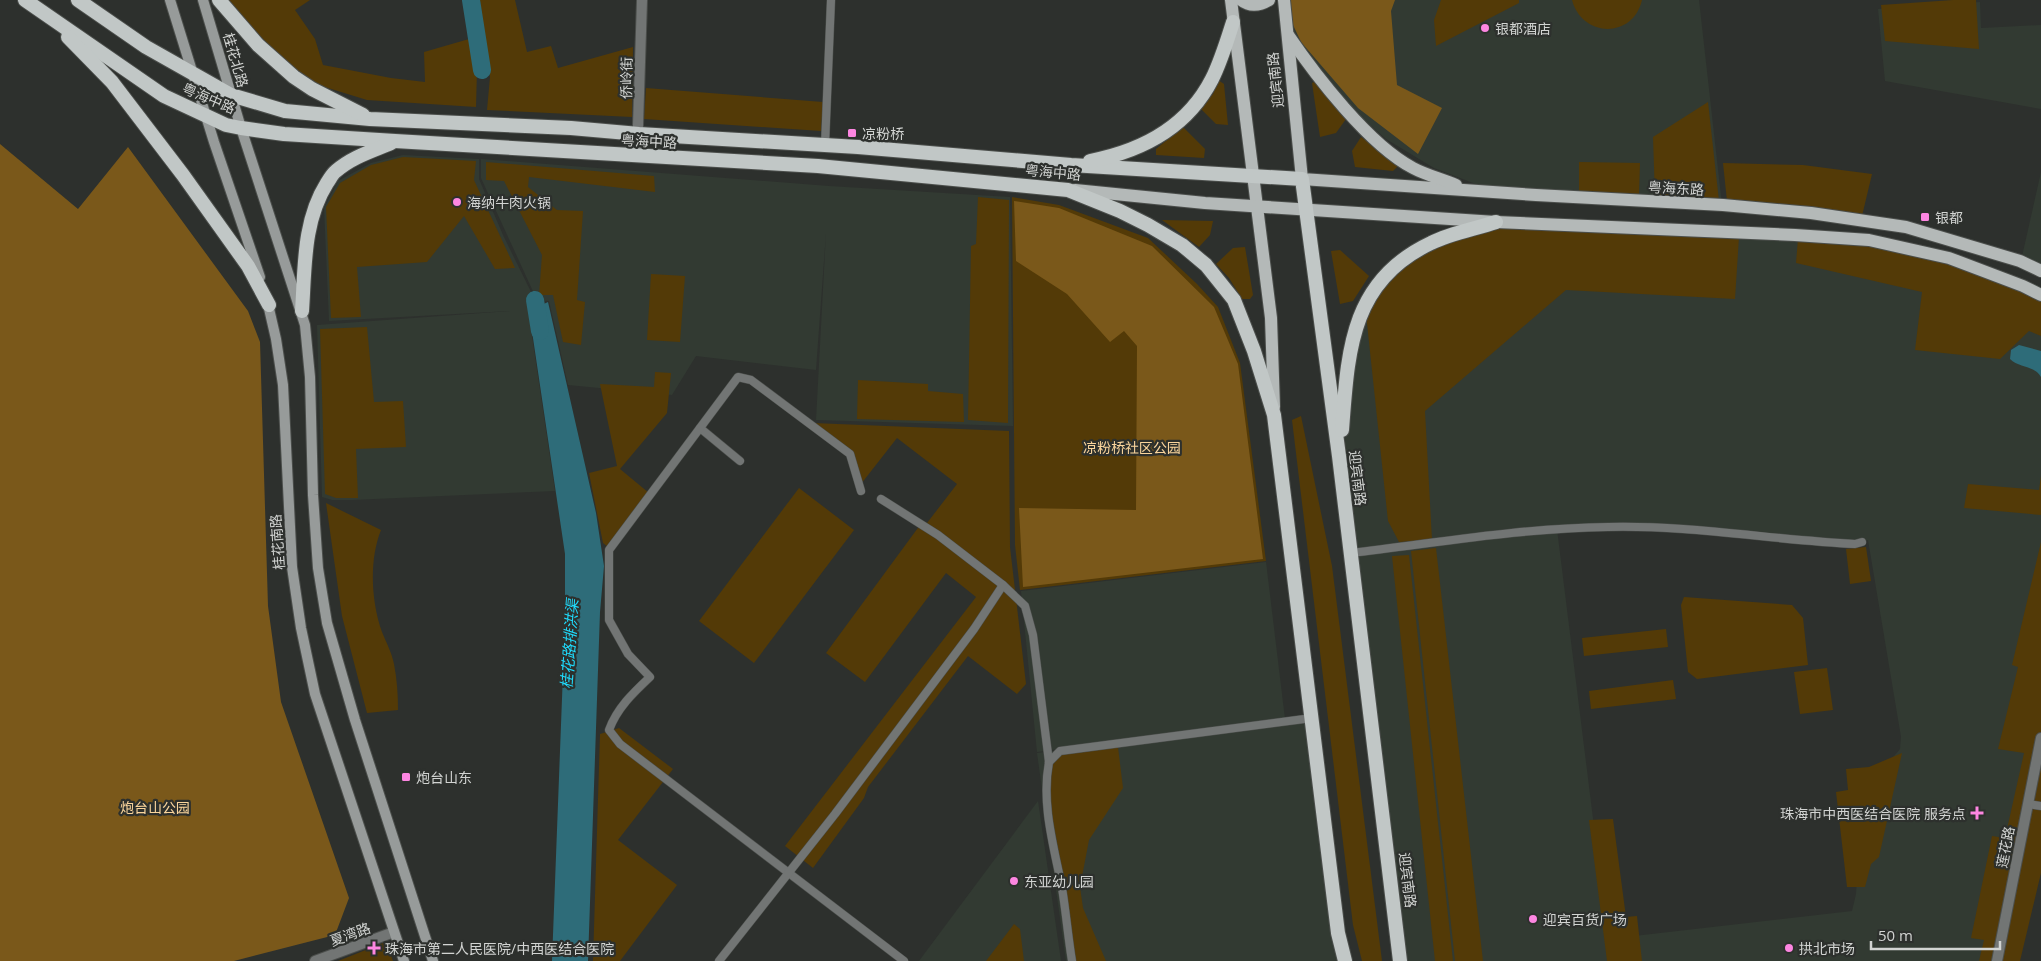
<svg xmlns="http://www.w3.org/2000/svg" width="2041" height="961" font-family="'Open Sans','Noto Sans SC',sans-serif">
<rect width="100%" height="100%" fill="#2d302d"/>
<g fill="#323a32" fill-rule="evenodd">
<polygon points="1283,0 1699,0 1722,205 1499,193 1434,168 1386,139 1356,113 1299,44 1284,14"/>
<polygon points="1980,2 1981,28 2041,25 2041,109 1885,81 1878,9"/>
<polygon points="403,155 479,159 479,179 503,235 535,300 528,309 555,491 352,500 332,500 322,497 317,325 510,311 329,321 324,208 338,181 371,163"/>
<polygon points="481,159 829,186 1010,197 1013,426 816,420 826,233 816,370 696,356 672,395 568,385 549,301 537,300 481,178"/>
<polygon points="2041,172 2041,271 2021,261"/>
<path d="M1496,222L1869,241L2041,296V737L1997,961H1400L1340,456L1359,322ZM1687,528L1862,542L1868,540L1901,737L1900,749L1879,774L1859,844L1856,894L1852,911L1608,939L1557,529Z"/>
<polygon points="1266,562 1285,719 1037,752 1021,591"/>
<polygon points="1311,719 1344,961 1066,961 1037,753"/>
<polygon points="1038,801 1061,961 919,961"/>
</g>
<g fill="#533a07">
<polygon points="225,0 310,0 295,10 315,39 323,65 391,78 425,82 424,52 469,39 477,69 476,107 367,100 315,84 297,74"/>
<polygon points="480,0 515,0 527,52 551,46 558,68 633,47 632,117 487,110 490,77"/>
<polygon points="1441,0 1519,0 1519,3 1436,46 1434,20"/>
<path d="M1572,0H1642C1633,39 1582,38 1572,0Z"/>
<polygon points="1953,0 1976,0 1979,49 1885,41 1881,5"/>
<polygon points="1218,80 1224,84 1228,125 1216,124 1200,108 1213,94"/>
<polygon points="1318,80 1346,119 1336,133 1320,137 1312,83"/>
<polygon points="646,88 823,102 821,131 644,119"/>
<polygon points="1708,102 1719,201 1655,197 1653,137"/>
<polygon points="1183,127 1205,149 1204,158 1156,155 1156,149"/>
<polygon points="1361,137 1400,164 1393,171 1355,167 1352,151"/>
<polygon points="403,157 476,161 474,180 515,268 495,269 464,216 427,262 357,267 361,317 331,318 326,207 340,183 371,165"/>
<polygon points="486,162 654,176 655,192 529,177 528,187 557,210 583,211 577,300 585,302 581,345 563,342 553,295 539,295 542,255 504,181 486,180"/>
<polygon points="1579,162 1640,163 1639,194 1579,193"/>
<polygon points="1723,163 1803,165 1872,174 1862,216 1727,201"/>
<polygon points="978,197 1009,200 1008,423 968,420 971,246 976,244"/>
<polygon points="1012,197 1059,205 1148,238 1197,284 1218,307 1240,363 1266,561 1020,590 1015,545"/>
<polygon points="1162,220 1213,221 1210,235 1199,247"/>
<polygon points="1497,224 1739,237 1735,299 1566,290 1425,411 1432,540 1399,542 1388,521 1366,314 1395,267 1433,245"/>
<polygon points="1798,239 1867,243 1947,261 2041,300 2041,336 2029,331 2000,359 1915,350 1922,292 1796,263"/>
<polygon points="1245,247 1253,295 1250,299 1242,299 1229,278 1216,264 1233,248"/>
<polygon points="1340,250 1369,276 1353,301 1340,304 1331,251"/>
<polygon points="651,274 685,276 680,342 647,340"/>
<polygon points="367,327 374,402 403,401 406,447 356,449 358,498 336,498 325,494 320,329"/>
<polygon points="655,372 671,373 667,413 620,469 649,493 608,547 603,543 589,473 617,466 600,384 654,387"/>
<polygon points="858,380 928,384 928,391 963,394 964,422 857,419"/>
<polygon points="1301,416 1332,566 1382,961 1362,961 1353,925 1292,420"/>
<polygon points="813,423 1009,431 1010,547 1026,684 1017,694 968,656 868,787 864,798 813,868 785,846 976,597 946,573 865,682 826,653 923,521 927,523 957,484 897,438 861,484 853,452"/>
<polygon points="2041,476 2041,515 1964,508 1968,484 2039,490"/>
<polygon points="799,488 854,530 754,663 699,621"/>
<path d="M326,503L381,530C369,560 371,601 382,632C386,642 392,653 394,664C397,679 398,695 398,710L367,713L342,616Z"/>
<polygon points="2041,542 2041,873 2020,961 1979,961 1984,940 1971,938 1992,836 2005,838 2024,753 1998,749 2018,667 2012,665"/>
<polygon points="1866,547 1871,581 1850,584 1846,549"/>
<polygon points="1436,548 1483,961 1455,961 1411,551"/>
<polygon points="1409,555 1453,961 1435,961 1392,556"/>
<polygon points="1684,597 1792,605 1803,618 1808,665 1697,679 1688,672 1681,605"/>
<polygon points="1666,629 1668,647 1584,656 1582,638"/>
<polygon points="1827,668 1833,710 1800,714 1794,672"/>
<polygon points="1673,680 1676,699 1591,709 1589,691"/>
<polygon points="619,728 673,769 618,840 677,885 620,961 593,961 600,734"/>
<polygon points="1118,747 1123,788 1089,840 1080,887 1083,908 1106,961 1075,961 1066,891 1051,811 1049,784 1052,763 1061,754"/>
<polygon points="1902,753 1879,857 1871,864 1865,887 1847,887 1836,792 1848,790 1846,769 1869,767"/>
<polygon points="1613,819 1626,917 1637,916 1642,961 1607,961 1589,820"/>
<polygon points="1014,924 1020,929 1024,961 986,961"/>
<polygon points="386,942 393,961 338,961"/>
</g>
<g fill="#7a581a">
<polygon points="1286,0 1395,0 1391,11 1397,85 1442,108 1418,154 1358,108 1301,42 1287,12"/>
<polygon points="0,144 78,209 128,147 248,311 260,342 268,606 281,702 349,898 335,935 234,961 0,961"/>
<polygon points="1014,201 1059,208 1152,246 1214,307 1238,364 1263,559 1023,587 1019,508 1136,510 1137,346 1124,331 1110,342 1067,294 1016,261"/>
</g>
<g fill="#2e6c79">
<polygon points="548,302 596,513 604,566 600,612 588,961 552,961 565,620 565,554 529,311"/>
<path d="M2019,345L2041,351V377C2034,365 2019,368 2010,359L2011,350Z"/>
</g>
<g fill="none" stroke-linecap="round" stroke-linejoin="round">
<g stroke="#2e6c79" stroke-width="18">
<polyline points="471,0 482,70"/>
<polyline points="535,300 540,331"/>
</g>
<defs>
<g id="service">
<polyline points="825,145 831,0"/>
<polyline points="700,428 740,461"/>
<path d="M861,491L850,454L751,380L738,377L609,550V620L628,654L650,677C633,693 617,708 609,730L620,744L904,961"/>
<path d="M881,499L938,535L1003,585L1025,606L1033,635L1049,762C1041,804 1054,847 1062,888C1066,912 1068,937 1072,961"/>
<path d="M1351,553C1437,543 1522,528 1608,527C1691,525 1772,540 1855,544L1862,542"/>
<polyline points="1049,762 1060,751 1312,718"/>
<polyline points="2028,804 2041,806"/>
<polyline points="719,961 835,814 974,629 1003,585"/>
</g>
<g id="minor">
<polyline points="637,156 642,0"/>
<polyline points="1997,961 2041,738"/>
</g>
<polyline id="tertiary" points="315,961 394,932"/>
<g id="secondary">
<polyline points="170,0 214,142 260,277"/>
<polyline points="203,0 241,128 305,325 310,377 313,495 318,568 327,623 355,720 433,961"/>
<polyline points="267,300 276,339 283,385 292,567 301,628 315,694 404,961"/>
</g>
<g id="primary">
<polyline points="1231,0 1271,318 1274,407"/>
<path d="M1241,0C1250,7 1259,6 1269,0"/>
<polyline points="1284,0 1302,179 1536,195 1723,205 1811,213 1906,227 2020,261 2041,271"/>
<path d="M1288,35C1316,76 1369,145 1413,168C1426,175 1442,179 1456,185"/>
<polyline points="1075,190 1205,203 1496,222 1795,235 1869,240 1949,258 2023,286 2041,295"/>
</g>
<g id="trunk">
<polyline points="25,0 164,96 226,125 241,128 284,134 395,141 818,166 1068,190 1120,211 1148,225 1182,245 1206,265 1234,300 1254,351 1274,415 1338,933 1345,961"/>
<polyline points="78,0 146,47 231,95 285,111 370,119 571,128 639,134 858,147 1071,165 1302,179 1339,456 1400,961"/>
<polyline points="219,0 258,45 294,77 312,89 363,115"/>
<polyline points="68,37 112,82 183,175 248,266 269,305"/>
<path d="M1090,161C1142,151 1187,128 1212,79C1221,61 1227,41 1233,22"/>
<path d="M302,311C305,267 303,221 327,183C330,179 332,174 336,171C352,157 372,151 391,143"/>
<path d="M1342,430C1348,352 1350,281 1431,243C1451,233 1475,229 1496,222"/>
</g>
</defs>
<use href="#service" stroke="#4b4e4b" stroke-width="9"/>
<use href="#minor" stroke="#4b4e4b" stroke-width="12"/>
<use href="#tertiary" stroke="#4b4e4b" stroke-width="12"/>
<use href="#secondary" stroke="#4b4e4b" stroke-width="12"/>
<use href="#primary" stroke="#4b4e4b" stroke-width="14"/>
<use href="#trunk" stroke="#4b4e4b" stroke-width="16"/>
<use href="#service" stroke="#727574" stroke-width="8"/>
<use href="#minor" stroke="#727574" stroke-width="10"/>
<use href="#tertiary" stroke="#727574" stroke-width="10"/>
<use href="#secondary" stroke="#979b9a" stroke-width="10"/>
<use href="#primary" stroke="#b4b9b8" stroke-width="12"/>
<use href="#trunk" stroke="#c1c7c6" stroke-width="14"/>
</g>
<g fill="#fd86e1" stroke="#2d302d" stroke-width="2">
<circle cx="1485" cy="28" r="5"/>
<rect x="847" y="128" width="10" height="10" rx="2.5"/>
<circle cx="457" cy="202" r="5"/>
<rect x="1920" y="212" width="10" height="10" rx="2.5"/>
<rect x="401" y="772" width="10" height="10" rx="2.5"/>
<path d="M1974.5 805.5h5v5h5v5h-5v5h-5v-5h-5v-5h5z"/>
<circle cx="1014" cy="881" r="5"/>
<circle cx="1533" cy="919" r="5"/>
<path d="M371.5 940.5h5v5h5v5h-5v5h-5v-5h-5v-5h5z"/>
<circle cx="1789" cy="948" r="5"/>
</g>
<g text-anchor="middle" dominant-baseline="central" stroke-width="4.5" stroke-linejoin="round" paint-order="stroke">
<g font-size="14" fill="#d2d4d2" stroke="#2d302d" text-anchor="start">
<text x="1495" y="28">银都酒店</text>
<text x="862" y="133">凉粉桥</text>
<text x="467" y="202">海纳牛肉火锅</text>
<text x="1935" y="217">银都</text>
<text x="416" y="777">炮台山东</text>
<text x="1966" y="813" text-anchor="end">珠海市中西医结合医院 服务点</text>
<text x="1024" y="881">东亚幼儿园</text>
<text x="1543" y="919">迎宾百货广场</text>
<text x="385" y="948">珠海市第二人民医院/中西医结合医院</text>
<text x="1799" y="948">拱北市场</text>
</g>
<g font-size="14" fill="#d2d4d2" stroke="#2d302d">
<text transform="translate(236 60) rotate(74)">桂花北路</text>
<text transform="translate(626 78) rotate(-89)">侨岭街</text>
<text transform="translate(1275 80) rotate(-96)">迎宾南路</text>
<text transform="translate(209 98) rotate(23)">粤海中路</text>
<text transform="translate(649 141) rotate(3)">粤海中路</text>
<text transform="translate(1053 172) rotate(5)">粤海中路</text>
<text transform="translate(1676 188) rotate(3)">粤海东路</text>
<text transform="translate(1358 478) rotate(83)">迎宾南路</text>
<text transform="translate(277 542) rotate(-94)">桂花南路</text>
<text transform="translate(2005 847) rotate(-79)">莲花路</text>
<text transform="translate(1408 880) rotate(83)">迎宾南路</text>
<text transform="translate(350 934) rotate(-20)">夏湾路</text>
</g>
<g font-size="14" fill="#fad59c" stroke="#2d302d">
<text x="1132" y="447">凉粉桥社区公园</text>
<text x="155" y="807">炮台山公园</text>
</g>
<g font-size="15" font-style="italic" fill="#1fdbfc" stroke="#2d302d">
<text transform="translate(569 644) rotate(-86)">桂花路排洪渠</text>
</g>
</g>
<path d="M1871 941v8h129v-8" fill="none" stroke="#d2d4d2" stroke-width="2.5"/>
<text x="1878" y="941" font-size="15" fill="#d2d4d2" stroke="#2d302d" stroke-width="4" paint-order="stroke">50 m</text>
</svg>
